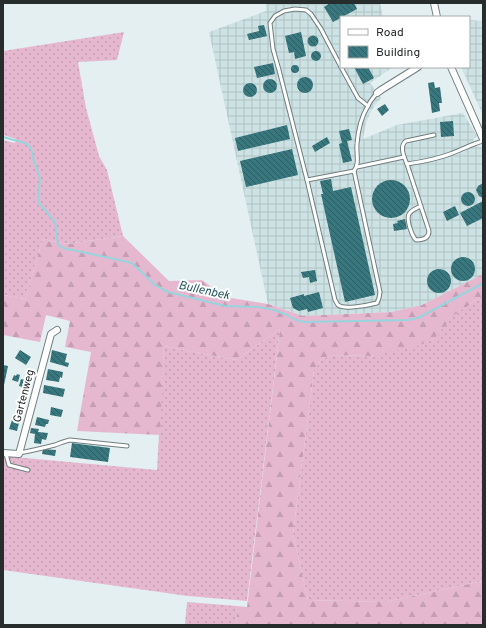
<svg xmlns="http://www.w3.org/2000/svg" width="486" height="628" font-family="Overpass,sans-serif">
<defs>
<pattern id="industrial-grid" width="8" height="8" patternUnits="userSpaceOnUse"><rect width="8" height="8" fill="#cde2e4"/><path d="M0 4h8M4 0v8" fill="none" stroke="#b0c2c4"/></pattern>
<pattern id="grass-dots" width="8" height="8" patternUnits="userSpaceOnUse"><rect width="8" height="8" fill="#e6b8d0"/><path d="M2 2h.1M6 6h.1" fill="none" stroke="#c59eb3" stroke-width="1.8" stroke-linecap="round"/></pattern>
<pattern id="forest-firs" width="22" height="20" patternUnits="userSpaceOnUse"><rect width="22" height="20" fill="#e6b8d0"/><path d="M5 1l3.5 6h-7zM16 11l3.5 6h-7z" fill="#c59eb3"/></pattern>
<pattern id="building-back-hatch" width="6" height="6" patternUnits="userSpaceOnUse"><rect width="6" height="6" fill="#39777e"/><path d="M-1 5l2 2M0 0l6 6M5-1l2 2" fill="none" stroke="#2e5c62"/></pattern>
</defs>
<rect width="100%" height="100%" fill="#e3eff1"/>
<g fill="url(#industrial-grid)">
<polygon points="266,3 380,3 383,17 341,17 341,67 393,67 370,83 381,98 372,109 366,123 363,139 397,125 463,113 477,136 473,140 473,146 483,147 483,274 422,305 391,312 303,316 268,304 209,32 266,11"/>
<polygon points="469,20 483,21 483,115 461,67 469,67"/>
</g>
<g fill="url(#grass-dots)">
<polygon points="124,32 117,60 78,62 86,108 99,156 107,170 123,236 67,244 43,239 25,299 3,295 3,140 15,143 16,139 3,135 3,51"/>
<polygon points="483,296 483,581 385,602 308,600 293,534 314,370 321,360 331,355 371,356 434,339 453,315"/>
<polygon points="280,329 247,601 188,596 3,570 3,456 157,470 164,346 236,360"/>
<polygon points="187,602 237,606 236,625 185,625"/>
</g>
<polygon fill="url(#forest-firs)" points="123,236 169,281 202,280 225,297 268,304 303,316 391,312 422,305 483,274 483,296 454,315 434,339 415,347 371,356 331,355 321,360 314,370 293,534 308,600 385,602 483,581 483,625 236,625 237,606 247,607 280,329 236,360 164,346 160,435 77,431 91,352 65,347 70,321 46,315 40,342 3,335 3,295 25,299 43,239 67,244"/>
<g fill="none" stroke-linecap="round" stroke-linejoin="round">
<polyline stroke="#96d5dd" stroke-width="2" points="3,137 25,143 30,147 32,152 34,162 38,172 40,180 38,198 39,203 55,222 58,245 63,248 119,260 132,263 155,285 168,292 225,306 259,307 274,310 287,315 296,320 304,322 409,320 420,317 483,283"/>
</g>
<g fill="url(#building-back-hatch)">
<polygon points="330,3 354,3 357,9 333,22 324,7"/>
<polygon points="264,25 267,36 249,40 247,34 259,31 258,26"/>
<polygon points="301,32 306,56 295,59 294,52 289,53 285,36"/>
<circle cx="313" cy="41" r="5.5"/>
<circle cx="316" cy="56" r="5"/>
<polygon points="273,63 275,74 257,78 254,67"/>
<circle cx="295" cy="69" r="4"/>
<polygon points="354,67 368,67 374,78 363,84"/>
<circle cx="305" cy="85" r="8"/>
<circle cx="270" cy="86" r="7"/>
<polygon points="434,82 435,88 440,87 442,103 439,103 440,111 432,113 428,83"/>
<circle cx="250" cy="90" r="7"/>
<polygon points="385,104 389,110 382,116 377,109"/>
<polygon points="453,121 454,136 441,137 440,122"/>
<polygon points="287,125 290,139 238,151 235,138"/>
<polygon points="349,129 352,140 347,141 352,161 343,163 339,144 342,143 339,131"/>
<polygon points="327,137 330,143 315,152 312,146"/>
<polygon points="292,149 298,175 246,187 240,161"/>
<polygon points="331,179 333,191 351,187 375,295 345,302 321,194 323,194 320,181"/>
<circle cx="391" cy="199" r="19"/>
<polygon points="483,183 483,198 479,196 476,190 478,186"/>
<circle cx="468" cy="199" r="7"/>
<polygon points="483,201 483,218 467,226 460,213"/>
<polygon points="455,206 459,215 447,221 443,212"/>
<polygon points="405,219 407,229 394,231 393,224 398,223 397,221"/>
<circle cx="463" cy="269" r="12"/>
<circle cx="439" cy="281" r="12"/>
<polygon points="315,270 317,281 310,283 309,277 303,278 301,272"/>
<polygon points="319,292 323,308 308,312 307,309 299,311 293,308 290,298 304,294 304,296"/>
<polygon points="20,350 31,357 26,365 15,358"/>
<polygon points="52,350 67,354 65,362 69,363 68,367 50,362"/>
<polygon points="3,365 8,366 4,385 3,385"/>
<polygon points="48,369 63,372 62,378 60,377 59,382 46,380"/>
<polygon points="17,374 20,375 18,382 12,380 14,375 16,376"/>
<polygon points="21,379 29,381 27,388 19,386"/>
<polygon points="44,385 65,389 63,397 43,393"/>
<polygon points="51,407 63,410 61,417 50,415"/>
<polygon points="13,417 20,419 17,431 9,429"/>
<polygon points="37,417 49,420 48,424 46,424 45,427 35,425"/>
<polygon points="31,428 39,429 38,432 48,433 46,440 42,439 41,444 34,443 35,434 30,433"/>
<polygon points="72,443 110,448 108,462 70,457"/>
<polygon points="43,449 56,450 55,456 42,454"/>
</g>
<g fill="none" stroke-linecap="round" stroke-linejoin="round">
<defs>
<g id="service">
<path d="M341,67L321,29L311,14L306,10L295,9L284,11L275,16L270,23L273,49L279,70L307,180L354,171C360,163 356,154 357,144C358,131 361,117 368,106C370,101 374,97 377,93"/>
<polyline points="341,67 358,98 368,106"/>
<path d="M407,164C421,162 437,159 450,154C461,150 472,144 483,141"/>
<polyline points="357,167 404,157"/>
<path d="M307,180L335,300C336,301 337,304 338,305C344,310 369,305 377,303L379,298L380,292L354,171"/>
<path d="M421,206C417,208 411,210 409,214C406,220 412,236 416,240C423,240 429,238 429,231L407,164C404,157 399,146 406,141L434,135"/>
<path d="M19,453C31,451 43,448 55,445C60,443 65,441 70,440L127,446"/>
<polyline points="6,454 9,465 28,470"/>
</g>
<g id="minor">
<polyline points="434,3 437,17"/>
<polyline points="451,67 483,139"/>
<polyline points="377,93 381,90 418,67"/>
<polyline points="3,453 19,454 51,334 57,330"/>
</g>
</defs>
<use href="#service" stroke="#727e7f" stroke-width="5"/>
<use href="#minor" stroke="#727e7f" stroke-width="8"/>
<use href="#service" stroke="#fff" stroke-width="3"/>
<use href="#minor" stroke="#fff" stroke-width="6"/>
</g>
<g text-anchor="middle" dominant-baseline="central" stroke-width="4" stroke-linejoin="round" paint-order="stroke">
<g font-size="11" fill="#272c2d" stroke="#fff">
<text transform="translate(24 396) rotate(-75)">Gartenweg</text>
</g>
<g font-size="12" font-style="italic" fill="#1f555b" stroke="#fff">
<text transform="translate(204 291) rotate(12)">Bullenbek</text>
</g>
</g>
<rect width="486" height="628" fill="none" stroke="#272c2d" stroke-width="8"/>
<rect x="340" y="16" width="130" height="52" fill="#ffffff" stroke="#a9abab"/>
<rect x="348" y="29" width="20" height="6" fill="#ffffff" stroke="#a9abab"/>
<text x="376" y="36" font-size="12" fill="#272c2d">Road</text>
<rect x="348" y="46" width="20" height="12" fill="url(#building-back-hatch)" stroke="#a9abab"/>
<text x="376" y="56" font-size="12" fill="#272c2d">Building</text>
</svg>
